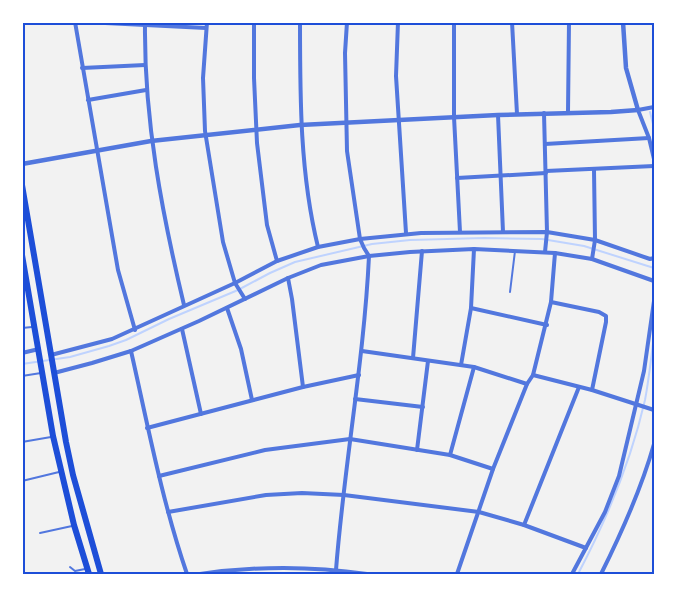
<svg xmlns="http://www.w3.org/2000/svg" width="677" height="597" font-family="Overpass,sans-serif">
<rect width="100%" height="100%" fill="#f2f2f2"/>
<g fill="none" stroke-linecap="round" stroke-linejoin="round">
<g stroke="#bfd3fe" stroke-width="2">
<polyline points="650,112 654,128"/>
<polyline points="22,364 70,357 109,346 126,340 169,319 238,290 270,273 295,262 372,244 410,240 484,238 542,239 584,246 654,268"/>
<path d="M578,574C607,519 631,461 645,400C649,379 651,358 654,336"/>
</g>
<g stroke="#5277de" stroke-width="2">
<polyline points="510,292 515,251"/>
<polyline points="22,328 32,327"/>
<polyline points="22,376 41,373"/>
<polyline points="22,442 51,437"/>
<polyline points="22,481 59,472"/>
<polyline points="40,533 72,526"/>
<polyline points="70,567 75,571 85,569"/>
</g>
<g stroke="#5277de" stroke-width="4">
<polyline points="75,22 118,270 135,330"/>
<polyline points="85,22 206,28"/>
<polyline points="207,22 203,78 205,131 223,242 235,283 245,299"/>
<polyline points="254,22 254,78 257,143 267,225 277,261"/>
<path d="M300,22C300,98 300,174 318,247"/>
<polyline points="398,22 396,76 406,233"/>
<polyline points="454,22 454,117 460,232"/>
<polyline points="512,22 517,114"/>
<path d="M145,25C144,120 162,213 184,305"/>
<polyline points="82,68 145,65"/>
<polyline points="88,100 146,90"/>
<polyline points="654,107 638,110 649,138 654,159"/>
<polyline points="568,112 569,22"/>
<polyline points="544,113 547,232 545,252"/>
<polyline points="498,115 503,232"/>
<polyline points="545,144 649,138"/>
<polyline points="546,171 654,166"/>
<polyline points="457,178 546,173"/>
<polyline points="592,259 595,240 594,170"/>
<polyline points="288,278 292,299 303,387"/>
<polyline points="551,302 599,312 606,316 606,322 592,390"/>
<polyline points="227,308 241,349 252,400"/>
<polyline points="471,308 547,325"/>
<polyline points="182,329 201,414"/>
<path d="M131,351C148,426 162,501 187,574"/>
<polyline points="362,351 474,367 527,384"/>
<polyline points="22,353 39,349"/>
<polyline points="51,355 112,339 235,283 277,261 318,247 360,239 421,233 547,232 595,240 650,259 654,258"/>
<polyline points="413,358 422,251"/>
<polyline points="461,365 471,308 474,249"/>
<polyline points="54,373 92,363 131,351 199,321 288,278 321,265 369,256 410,252 474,249 555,253 592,259 654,281"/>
<polyline points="533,375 592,390 654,410"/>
<polyline points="355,399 423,407"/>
<polyline points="147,428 303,387 359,375"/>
<polyline points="417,450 428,361"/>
<polyline points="450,455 474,367"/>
<polyline points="159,476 265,450 350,439 450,455 493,469"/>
<polyline points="168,512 266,495 302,493 344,495 479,512 524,525 586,548"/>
<polyline points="524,525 579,387"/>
<path d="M336,570C344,465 364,361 369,256L364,248L360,239L347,151L345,53L347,22"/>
<path d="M200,574C255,566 312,566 367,574"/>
<polyline points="457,574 493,469 527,384 533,375 551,302 555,253"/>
<polyline points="572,574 605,512 619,476 644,371 654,301"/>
<path d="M601,574C622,532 641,490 654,444"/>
</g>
<polyline stroke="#5277de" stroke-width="4.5" points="22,164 151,141 300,125 498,115 611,112 638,110 626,68 623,22"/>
<g stroke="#1d4ed8" stroke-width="6">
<polyline points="22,185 66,442 73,475 101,574"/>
<polyline points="22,255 53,436 74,525 89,574"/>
</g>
</g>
<rect width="677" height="597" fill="none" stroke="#ffffff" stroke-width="48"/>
<rect x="24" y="24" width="629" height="549" fill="none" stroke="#1d4ed8" stroke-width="2"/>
</svg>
